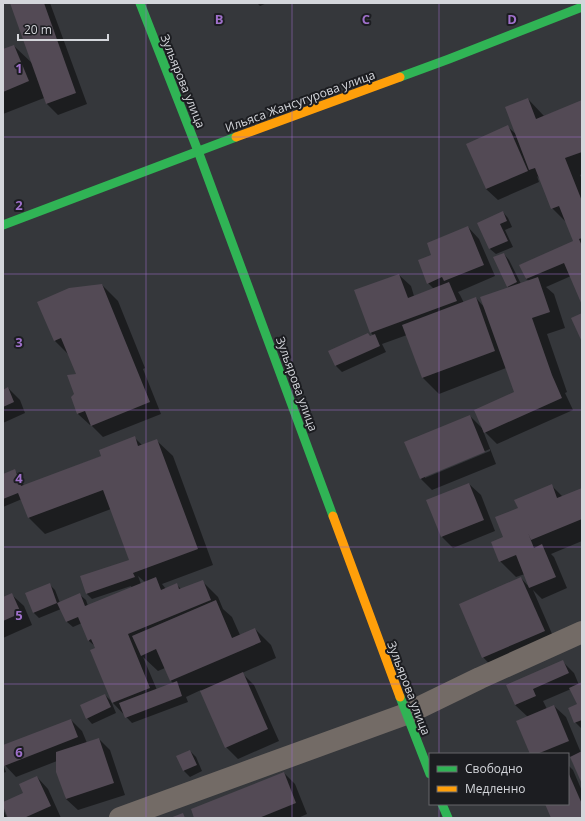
<svg xmlns="http://www.w3.org/2000/svg" width="585" height="821" font-family="'Open Sans',sans-serif">
<rect width="100%" height="100%" fill="#35373b"/>
<g fill="#0007" fill-rule="evenodd">
<polygon points="11,3 50,3 87,104 58,115 46,103 44,98 3,114 3,50 14,46 33,64"/>
<polygon points="257,3 267,3 260,6"/>
<polygon points="528,99 544,116 582,102 582,174 580,175 582,179 582,302 571,276 546,287 554,294 565,328 547,334 567,392 565,393 573,410 497,444 485,432 515,393 506,368 439,394 422,377 407,335 382,344 386,352 342,372 336,366 329,351 374,336 371,333 399,275 411,286 414,296 434,289 428,283 432,255 468,227 479,239 495,276 458,292 460,295 464,303 476,298 485,308 509,288 508,286 504,254 509,260 521,284 529,281 526,279 520,265 574,242 567,223 552,208 542,181 537,176 539,182 498,200 486,189 508,127 517,135"/>
<polygon points="503,212 508,218 512,227 505,230 513,247 496,254 490,249"/>
<polygon points="102,285 118,301 145,368 143,369 161,414 103,437 91,425 90,425 78,414 72,398 75,394 77,375 69,355 55,341"/>
<polygon points="8,388 20,400 25,413 3,423 3,391"/>
<path d="M470,416L482,428L496,464L432,490L421,479ZM490,449V451L425,478V476Z"/>
<path d="M135,438L142,445L156,440L173,456L213,565L162,584L166,589L176,584L182,590L202,581L218,597L223,609L232,617L240,635L255,629L271,645L276,658L242,673L254,685L279,741L238,759L226,747L201,690L186,697L188,702L132,723L113,703L91,651L97,648L89,641L82,623L73,627L67,622L61,609L39,618L33,612L49,584L55,590L60,603L80,595L86,600L88,606L132,588L131,586L92,599L86,593L130,561L111,509L45,534L29,518L22,499L3,507V475L14,470L20,476L24,486L102,456ZM138,576L145,582L141,584ZM143,657L158,671L165,668L170,680L174,684L157,690Z"/>
<polygon points="469,484 481,495 495,531 453,548 442,537"/>
<polygon points="552,486 563,497 582,489 582,541 551,554 554,557 567,588 542,599 533,590 556,643 494,669 483,657 521,578 530,588 525,574 516,577 500,561 504,537 519,508"/>
<polygon points="12,595 24,606 32,625 3,638 3,599"/>
<polygon points="563,662 574,673 579,685 582,683 582,728 581,728 575,722 578,704 571,689 543,701 547,709 554,706 566,717 581,753 582,753 582,782 570,756 568,757 568,754 531,754 528,717 515,705"/>
<polygon points="105,695 111,701 116,713 92,724 87,718"/>
<polygon points="71,720 82,731 87,743 99,739 110,750 125,795 78,810 66,799 57,761 16,777 3,763 3,746"/>
<polygon points="190,751 196,757 202,771 190,777 184,771 178,756"/>
<polygon points="3,764 6,772 3,773"/>
<polygon points="568,765 573,770 582,791 582,818 552,818 546,804 568,804"/>
<polygon points="284,773 295,784 307,814 298,818 196,818"/>
<polygon points="37,777 48,789 61,818 10,818 3,803 25,794"/>
<polygon points="3,809 7,818 3,818"/>
</g>
<g fill="#534a55">
<polygon points="10,3 44,3 76,93 46,104"/>
<polygon points="14,45 29,81 3,92 3,49"/>
<polygon points="528,98 536,119 582,100 582,152 565,158 582,201 582,238 579,239 582,246 582,305 564,263 526,279 519,265 573,241 559,206 551,209 535,168 529,170 505,107"/>
<polygon points="508,125 528,171 486,189 466,144"/>
<polygon points="503,211 507,221 500,224 508,241 489,249 477,223"/>
<polygon points="468,226 484,265 444,281 442,277 427,284 418,260 431,255 427,243"/>
<polygon points="504,253 517,282 507,287 493,257"/>
<polygon points="399,274 408,298 449,282 457,301 370,333 354,290"/>
<polygon points="538,277 550,312 532,318 552,375 562,398 484,433 474,410 514,392 480,297"/>
<polygon points="102,284 150,402 91,426 85,411 77,414 71,397 74,394 67,375 76,374 61,338 54,341 37,302 69,288"/>
<polygon points="476,297 495,351 422,378 402,325"/>
<polygon points="582,313 582,342 571,318"/>
<polygon points="368,333 370,336 375,334 380,346 335,366 328,351"/>
<polygon points="8,387 14,402 3,407 3,390"/>
<polygon points="470,415 485,452 420,479 404,442"/>
<polygon points="135,436 138,446 157,439 198,549 133,573 135,577 86,594 80,576 129,560 103,490 28,518 18,493 3,499 3,474 15,469 21,486 101,456 99,450"/>
<polygon points="469,483 484,520 441,537 426,500"/>
<polygon points="552,484 557,498 582,488 582,519 531,540 528,533 534,548 542,544 556,577 529,588 516,555 499,562 491,542 503,537 495,517 518,508 514,500"/>
<polygon points="156,577 161,590 177,583 179,589 203,580 211,600 128,634 150,688 112,703 90,650 95,648 91,639 88,641 78,617 66,622 57,603 80,593 85,606"/>
<polygon points="521,577 545,631 482,658 459,604"/>
<polygon points="50,583 57,603 33,613 25,593"/>
<polygon points="12,593 21,613 3,621 3,597"/>
<polygon points="216,600 232,638 255,628 261,642 170,681 156,649 141,656 132,636"/>
<polygon points="563,660 569,673 533,689 536,696 515,705 506,685"/>
<polygon points="243,672 268,729 225,748 200,691"/>
<polygon points="177,681 182,696 125,718 119,703"/>
<polygon points="582,682 582,720 574,723 568,708 577,704 569,688"/>
<polygon points="105,694 111,707 86,719 80,705"/>
<polygon points="554,705 569,741 537,754 530,754 516,721"/>
<polygon points="71,719 78,737 4,766 3,763 3,745"/>
<polygon points="99,738 114,783 66,799 56,772 56,752"/>
<polygon points="190,750 197,765 183,771 176,756"/>
<polygon points="582,751 582,784 570,757"/>
<polygon points="284,772 296,803 259,818 194,818 191,809"/>
<polygon points="568,772 582,804 582,818 551,818 545,804 568,804"/>
<polygon points="37,776 51,806 24,818 8,818 3,806 3,802 23,793 19,784"/>
<polygon points="183,813 185,818 170,818"/>
</g>
<g fill="none" stroke-linecap="round" stroke-linejoin="round">
<polyline stroke="#736b66" stroke-width="22" points="120,818 406,714 480,678 582,632"/>
<g stroke="#30b455" stroke-width="9">
<polyline points="140,3 198,151 333,516"/>
<polyline points="400,77 449,59 582,7"/>
<polyline points="3,225 236,137"/>
<polyline points="400,697 430,774"/>
<polyline points="442,804 448,818"/>
</g>
<g stroke="#ff9f0a" stroke-width="9">
<polyline points="236,137 400,77"/>
<polyline points="333,516 400,697"/>
</g>
</g>
<path fill="none" stroke="#9f70ca" stroke-width="1" stroke-opacity="0.55" d="M146,3V818M292,3V818M439,3V754M3,137H582M3,274H582M3,410H582M3,547H582M3,684H582M439,804V818"/>
<g text-anchor="middle" dominant-baseline="central" stroke-width="4" stroke-linejoin="round" paint-order="stroke">
<g font-size="12" fill="#d4d6db" stroke="#1c1d21">
<text transform="translate(183 81) rotate(68)">Зульярова улица</text>
<text transform="translate(300 101) rotate(-20)">Ильяса Жансугурова улица</text>
<text transform="translate(297 384) rotate(70)">Зульярова улица</text>
<text transform="translate(409 688) rotate(69)">Зульярова улица</text>
</g>
</g>
<g font-size="13" text-anchor="middle" font-weight="bold" fill="#9f70ca" stroke="#1c1d21" stroke-width="4" stroke-linejoin="round" paint-order="stroke">
<text x="219" y="24">B</text>
<text x="366" y="24">C</text>
<text x="512" y="24">D</text>
<text x="19" y="73">1</text>
<text x="19" y="210">2</text>
<text x="19" y="347">3</text>
<text x="19" y="483">4</text>
<text x="19" y="620">5</text>
<text x="19" y="757">6</text>
</g>
<rect width="585" height="821" fill="none" stroke="#d4d6db" stroke-width="8"/>
<rect x="429" y="753" width="140" height="52" fill="#1c1d21" stroke="#66676b"/>
<rect x="437" y="766" width="20" height="6" fill="#30b455" stroke="#66676b"/>
<text x="465" y="773" font-size="12" fill="#d4d6db">Свободно</text>
<rect x="437" y="786" width="20" height="6" fill="#ff9f0a" stroke="#66676b"/>
<text x="465" y="793" font-size="12" fill="#d4d6db">Медленно</text>
<path d="M18 34v6h90v-6" fill="none" stroke="#d4d6db" stroke-width="2"/>
<text x="24" y="34" font-size="12" fill="#d4d6db" stroke="#1c1d21" stroke-width="3" paint-order="stroke">20 m</text>
</svg>
